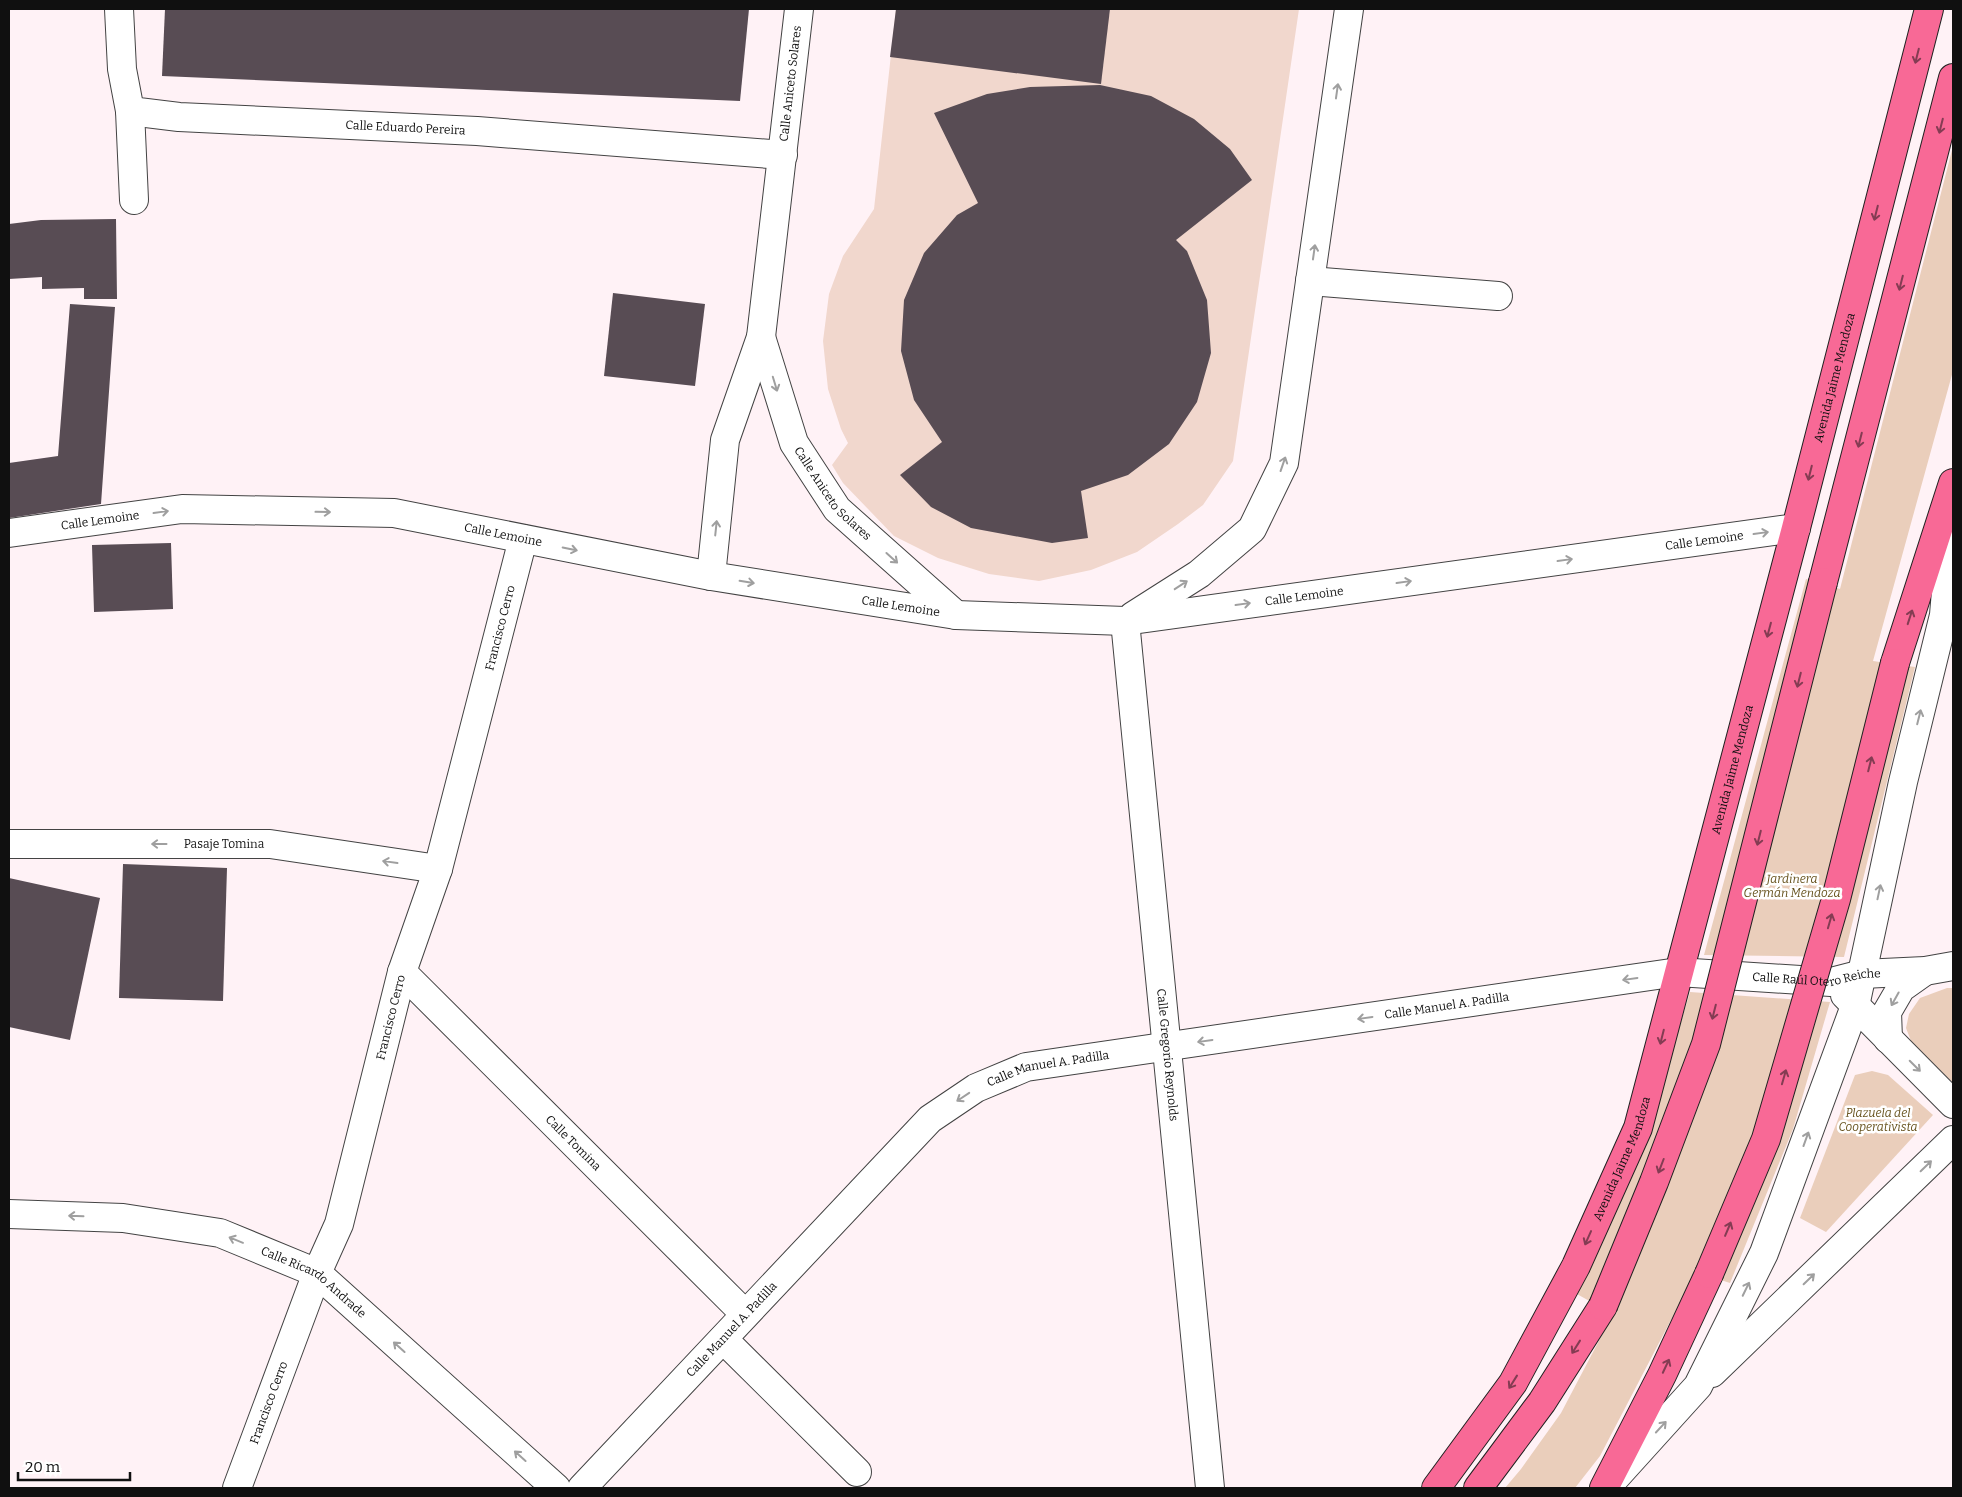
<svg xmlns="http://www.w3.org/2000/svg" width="1962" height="1497" font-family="Bitter,serif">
<rect width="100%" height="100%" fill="#fff2f6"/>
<g fill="#eacebb">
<polygon points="1953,146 1953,371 1873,661 1915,667 1844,957 1704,955 1806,579 1840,589"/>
<polygon points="1947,988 1953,988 1953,1083 1911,1041 1906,1028 1909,1014 1920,998"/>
<polygon points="1690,992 1830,1002 1793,1129 1730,1283 1696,1272 1600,1456 1575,1488 1505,1488 1521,1469 1561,1413 1613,1314 1575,1293 1646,1137"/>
<polygon points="1872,1071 1888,1075 1933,1115 1826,1232 1800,1218 1855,1075"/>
</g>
<polygon fill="#f1d7cd" points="896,9 1299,9 1233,461 1203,505 1178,524 1137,552 1091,570 1039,581 989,574 938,558 894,536 843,483 832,465 848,443 841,429 828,389 823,341 829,294 843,256 874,209"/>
<g fill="#584c54">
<polygon points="165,9 749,9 740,101 162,76"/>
<polygon points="896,9 1110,9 1101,84 890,57"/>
<polygon points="1100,85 1151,96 1194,119 1230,149 1252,180 1176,240 1187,251 1207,300 1211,353 1197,402 1169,444 1128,475 1081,491 1088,538 1052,543 971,528 931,507 900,475 942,442 914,400 901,351 904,300 924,253 957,215 978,203 934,113 987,94 1030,87"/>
<polygon points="116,219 117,299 84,299 84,288 42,289 42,277 9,279 9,224 41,220"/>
<polygon points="613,293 705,304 695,386 604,376"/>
<polygon points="70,304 115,307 101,504 9,518 9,463 58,456"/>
<polygon points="171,543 173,609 94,612 92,545"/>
<polygon points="123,864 227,868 223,1001 119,998"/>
<polygon points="9,878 100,898 70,1040 9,1027"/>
</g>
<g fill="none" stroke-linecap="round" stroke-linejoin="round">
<defs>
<g id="minor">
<path id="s1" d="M119,9L122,69L130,111L179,117L477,131L783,155"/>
<polyline points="130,111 134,200"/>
<polyline points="1310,281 1498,296"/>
<path id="s2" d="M761,337L794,443L837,509L956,615"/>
<path id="s3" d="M9,533L182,509L394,513L711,576L956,615L1125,621L1796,528"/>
<path id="s4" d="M711,576L725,440L761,337L799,9"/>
<polyline points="1133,616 1199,574 1252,529 1284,463 1349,9"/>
<path id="s5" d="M1125,621L1210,1488"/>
<path id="s6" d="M9,844H270L438,869"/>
<path id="s7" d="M402,972L745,1314"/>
<polyline points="1845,995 1953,1104"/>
<polyline points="1888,1039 1887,1012 1901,988 1925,971"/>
<path id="s8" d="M9,1214L123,1218L220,1233L317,1273L556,1488"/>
<polyline points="723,1339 857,1472"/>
<polyline points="1712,1373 1953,1140"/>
<polyline points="1613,1480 1698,1386 1764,1253 1855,1006 1903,782 1944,615 1953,507"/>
<path id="s9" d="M237,1488L317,1273L339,1224L402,972L438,869L523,539"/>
<path id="s10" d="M582,1488L930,1119L976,1088L1026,1067L1678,972L1831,982L1862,974L1925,971L1953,966"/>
</g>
<g id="major">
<polyline points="1823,582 1953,78"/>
<polyline points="1895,663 1953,483"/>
<path id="s11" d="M1436,1488L1513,1383L1576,1266L1638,1128L1796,528L1929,9"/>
<polyline points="1478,1488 1542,1402 1603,1306"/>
<polyline points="1604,1488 1662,1375 1709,1274"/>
</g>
</defs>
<use href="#minor" stroke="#434343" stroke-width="30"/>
<use href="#major" stroke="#212121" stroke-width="30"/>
<use href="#minor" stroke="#fff" stroke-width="28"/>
<use href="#major" stroke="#f86996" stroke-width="28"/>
<defs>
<g id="major-bridge">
<polyline points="1709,1274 1766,1139 1836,899 1895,663"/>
<polyline points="1603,1306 1654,1182 1706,1044 1823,582"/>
</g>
</defs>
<use href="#major-bridge" stroke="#212121" stroke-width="30" stroke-linecap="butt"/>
<use href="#major-bridge" stroke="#f86996" stroke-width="28"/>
</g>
<defs><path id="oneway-shaft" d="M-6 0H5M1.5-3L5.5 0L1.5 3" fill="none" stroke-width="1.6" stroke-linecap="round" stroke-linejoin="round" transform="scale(1.25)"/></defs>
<g stroke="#843c53">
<use href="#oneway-shaft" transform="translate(1917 56) rotate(104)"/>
<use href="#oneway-shaft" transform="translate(1941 126) rotate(104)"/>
<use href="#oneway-shaft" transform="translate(1876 213) rotate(104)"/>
<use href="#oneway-shaft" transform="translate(1901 283) rotate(104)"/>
<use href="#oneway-shaft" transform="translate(1860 440) rotate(104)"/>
<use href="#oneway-shaft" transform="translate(1810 473) rotate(104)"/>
<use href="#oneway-shaft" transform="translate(1910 617) rotate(-72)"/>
<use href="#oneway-shaft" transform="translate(1769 630) rotate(105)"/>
<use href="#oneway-shaft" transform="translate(1799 680) rotate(104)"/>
<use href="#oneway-shaft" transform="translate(1870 764) rotate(-76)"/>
<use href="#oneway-shaft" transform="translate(1759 838) rotate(104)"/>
<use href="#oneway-shaft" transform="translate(1830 921) rotate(-74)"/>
<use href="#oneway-shaft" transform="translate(1714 1012) rotate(104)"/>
<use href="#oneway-shaft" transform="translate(1662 1037) rotate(104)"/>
<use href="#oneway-shaft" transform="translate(1784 1077) rotate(-74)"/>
<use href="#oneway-shaft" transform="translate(1661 1166) rotate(111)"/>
<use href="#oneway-shaft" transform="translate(1728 1229) rotate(-67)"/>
<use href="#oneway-shaft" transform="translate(1588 1238) rotate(114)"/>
<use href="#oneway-shaft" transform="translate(1576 1347) rotate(122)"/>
<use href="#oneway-shaft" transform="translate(1666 1366) rotate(-65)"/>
<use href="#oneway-shaft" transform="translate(1513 1382) rotate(122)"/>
</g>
<g stroke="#9f9f9f">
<use href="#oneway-shaft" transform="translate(1337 91) rotate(-82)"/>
<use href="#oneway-shaft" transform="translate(1314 252) rotate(-82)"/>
<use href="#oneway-shaft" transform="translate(775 384) rotate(73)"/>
<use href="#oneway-shaft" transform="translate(1283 464) rotate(-71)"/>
<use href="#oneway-shaft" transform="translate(161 512) rotate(-8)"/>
<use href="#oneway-shaft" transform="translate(323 512) rotate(1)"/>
<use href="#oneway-shaft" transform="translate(716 528) rotate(-84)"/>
<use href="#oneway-shaft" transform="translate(1761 533) rotate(-8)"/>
<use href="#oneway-shaft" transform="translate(570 549) rotate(12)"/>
<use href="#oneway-shaft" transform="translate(892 558) rotate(42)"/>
<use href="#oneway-shaft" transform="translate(1565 560) rotate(-8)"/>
<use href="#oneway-shaft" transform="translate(747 582) rotate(9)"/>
<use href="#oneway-shaft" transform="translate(1404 582) rotate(-8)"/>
<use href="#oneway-shaft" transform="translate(1181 585) rotate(-33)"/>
<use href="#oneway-shaft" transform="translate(1243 604) rotate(-8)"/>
<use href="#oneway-shaft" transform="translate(1919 717) rotate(-76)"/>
<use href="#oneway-shaft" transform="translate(159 844) rotate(-180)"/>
<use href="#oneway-shaft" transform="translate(390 862) rotate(-172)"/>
<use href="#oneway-shaft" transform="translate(1879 892) rotate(-78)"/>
<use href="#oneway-shaft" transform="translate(1630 979) rotate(172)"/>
<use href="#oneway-shaft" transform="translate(1895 999) rotate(119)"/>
<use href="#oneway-shaft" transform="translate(1365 1018) rotate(172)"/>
<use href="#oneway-shaft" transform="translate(1205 1041) rotate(172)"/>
<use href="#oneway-shaft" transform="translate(1915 1066) rotate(45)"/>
<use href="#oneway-shaft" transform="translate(963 1097) rotate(146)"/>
<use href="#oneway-shaft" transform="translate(1806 1139) rotate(-70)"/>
<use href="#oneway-shaft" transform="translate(1926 1166) rotate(-44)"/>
<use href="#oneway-shaft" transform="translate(76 1216) rotate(-178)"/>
<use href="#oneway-shaft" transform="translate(236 1240) rotate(-158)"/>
<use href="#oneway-shaft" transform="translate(1809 1279) rotate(-44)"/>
<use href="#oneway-shaft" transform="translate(1746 1289) rotate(-64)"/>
<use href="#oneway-shaft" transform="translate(399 1347) rotate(-138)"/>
<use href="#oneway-shaft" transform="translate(1661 1427) rotate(-47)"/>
<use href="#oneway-shaft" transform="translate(520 1456) rotate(-138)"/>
</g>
<g text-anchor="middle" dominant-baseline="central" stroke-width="5" stroke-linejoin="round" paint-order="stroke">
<g font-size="12" fill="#101010" stroke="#fff">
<text stroke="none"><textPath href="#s4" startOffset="501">Calle Aniceto Solares</textPath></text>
<text stroke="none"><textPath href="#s1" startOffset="379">Calle Eduardo Pereira</textPath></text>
<text stroke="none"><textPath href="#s11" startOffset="1190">Avenida Jaime Mendoza</textPath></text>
<text stroke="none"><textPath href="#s2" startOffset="175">Calle Aniceto Solares</textPath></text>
<text stroke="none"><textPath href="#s3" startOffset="92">Calle Lemoine</textPath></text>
<text stroke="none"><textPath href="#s3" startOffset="498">Calle Lemoine</textPath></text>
<text stroke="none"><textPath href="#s3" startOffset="1712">Calle Lemoine</textPath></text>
<text stroke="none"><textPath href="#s3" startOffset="1308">Calle Lemoine</textPath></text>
<text stroke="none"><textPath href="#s3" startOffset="902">Calle Lemoine</textPath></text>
<text stroke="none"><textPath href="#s9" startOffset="901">Francisco Cerro</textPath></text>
<text stroke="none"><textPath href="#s11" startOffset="785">Avenida Jaime Mendoza</textPath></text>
<text stroke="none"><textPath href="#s6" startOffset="215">Pasaje Tomina</textPath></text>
<text stroke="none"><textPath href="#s10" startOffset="1415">Calle Raúl Otero Reiche</textPath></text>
<text stroke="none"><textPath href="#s10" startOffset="1042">Calle Manuel A. Padilla</textPath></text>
<text stroke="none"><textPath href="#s9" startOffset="496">Francisco Cerro</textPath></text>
<text stroke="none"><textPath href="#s5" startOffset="436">Calle Gregorio Reynolds</textPath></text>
<text stroke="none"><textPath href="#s10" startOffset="638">Calle Manuel A. Padilla</textPath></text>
<text stroke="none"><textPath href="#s7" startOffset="242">Calle Tomina</textPath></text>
<text stroke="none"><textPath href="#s11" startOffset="380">Avenida Jaime Mendoza</textPath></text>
<text stroke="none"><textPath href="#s8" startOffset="319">Calle Ricardo Andrade</textPath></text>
<text stroke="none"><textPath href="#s10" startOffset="218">Calle Manuel A. Padilla</textPath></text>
<text stroke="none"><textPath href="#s9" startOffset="91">Francisco Cerro</textPath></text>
</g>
<g font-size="12" font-style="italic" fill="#68541f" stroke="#fff">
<text x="1792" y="879">Jardinera<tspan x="1792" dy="14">Germán Mendoza</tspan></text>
<text x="1878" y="1113">Plazuela del<tspan x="1878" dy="14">Cooperativista</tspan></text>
</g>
</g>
<rect width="1962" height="1497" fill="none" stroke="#101010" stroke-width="20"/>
<path d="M18 1472v8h112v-8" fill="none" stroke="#101010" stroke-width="2.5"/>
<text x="25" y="1472" font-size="15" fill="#101010" stroke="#ffffff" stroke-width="4" paint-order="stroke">20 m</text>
</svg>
